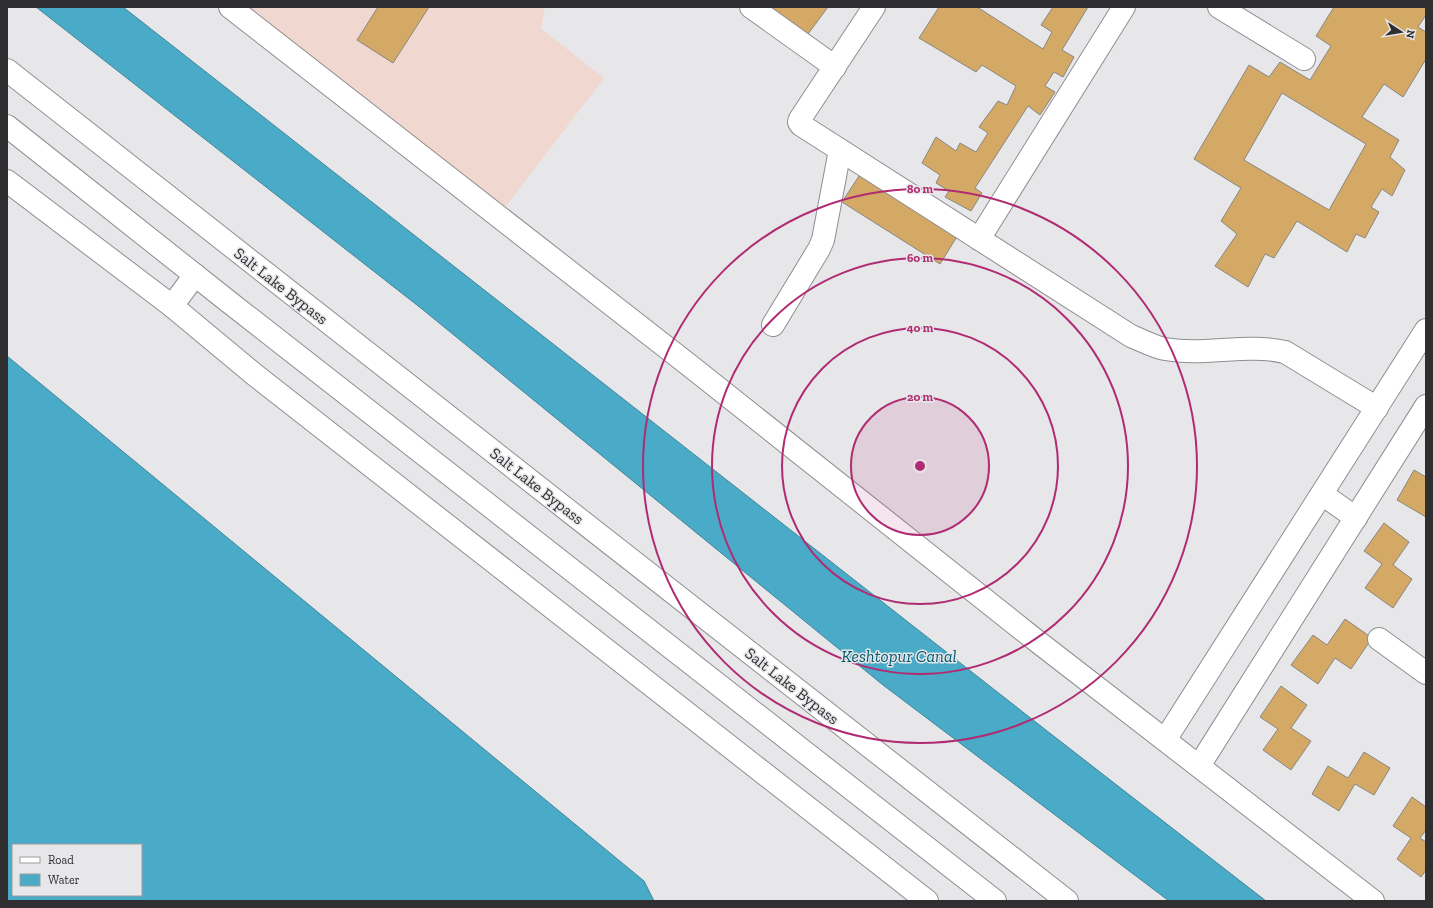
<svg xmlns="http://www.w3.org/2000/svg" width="1433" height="908" font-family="'Zilla Slab',serif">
<rect width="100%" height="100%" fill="#e7e6e9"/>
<polygon fill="#f0d7cf" points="246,7 545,7 541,29 604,78 503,210"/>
<g fill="#49abc8" stroke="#41869a" fill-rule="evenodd">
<polygon points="36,7 123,7 1042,727 1266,901 1169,901 883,685 422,309"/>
<path d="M7,356L644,881L654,901H7ZM13,845H141V895H13Z"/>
</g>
<g fill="#d4a965" stroke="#888683" fill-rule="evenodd">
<polygon points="378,7 429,7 393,63 357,40"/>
<polygon points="766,7 828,7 808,34"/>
<polygon points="939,7 977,7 1043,49 1052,32 1041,25 1053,7 1088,7 1062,50 1074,57 1063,77 1054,72 1045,86 1055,92 1040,115 1028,106 975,188 982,193 971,211 945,197 949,191 936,183 940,175 922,163 936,137 956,151 960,143 976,152 988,133 979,127 998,101 1007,105 1016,86 982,65 976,72 919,38"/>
<path d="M1334,7H1426V15L1418,27L1426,32V59L1403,97L1384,84L1362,117L1399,140L1390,157L1405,170L1392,196L1382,189L1371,207L1379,212L1365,238L1356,234L1347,252L1297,221L1274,258L1265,254L1248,287L1215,266L1237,234L1221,221L1241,188L1194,159L1249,65L1269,77L1280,62L1310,80L1331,46L1316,36ZM1282,93L1366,144L1329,210L1244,160Z"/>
<polygon points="861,173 958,235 940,264 842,202"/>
<polygon points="1414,470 1426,477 1426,517 1397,500"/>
<polygon points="1384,523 1409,542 1393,565 1412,579 1393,608 1365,588 1382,564 1364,551"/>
<polygon points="1345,619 1372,638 1351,669 1335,658 1318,684 1291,665 1313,635 1327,645"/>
<polygon points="1281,686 1307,705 1291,728 1311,741 1291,770 1263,750 1278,729 1260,717"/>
<polygon points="1364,752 1390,768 1374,795 1355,784 1339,811 1312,794 1328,766 1348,778"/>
<polygon points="1412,797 1426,807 1426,830 1420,838 1426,842 1426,870 1421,877 1397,859 1411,838 1393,826"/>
</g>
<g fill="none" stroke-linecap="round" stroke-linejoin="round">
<defs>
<g id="minor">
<polyline points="230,7 689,365 1033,638 1373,901"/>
<polyline points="751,7 835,67"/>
<path d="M874,7L800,119L799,122L801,125L1131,336C1141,340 1154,347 1165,349C1205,356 1246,343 1285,352L1377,408"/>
<polyline points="1219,7 1304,59"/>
<polyline points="979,239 1124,7"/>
<polyline points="172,306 195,275"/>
<polyline points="773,325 819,249 823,240 840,150"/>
<polyline points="1322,494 1356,518"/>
<polyline points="1379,639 1426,673"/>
<polyline points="1165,740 1426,330"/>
<polyline points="1199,766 1426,406"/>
</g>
<g id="major">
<path d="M7,70C359,348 714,624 1067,901"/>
<polyline points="7,126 229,302 995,901"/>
<polyline points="7,181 172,306 255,375 927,901"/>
</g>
</defs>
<use href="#minor" stroke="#8f8e91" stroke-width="24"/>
<use href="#major" stroke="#8f8e91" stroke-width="24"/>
<use href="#minor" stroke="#fff" stroke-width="22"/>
<use href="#major" stroke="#fff" stroke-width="22"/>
</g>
<circle cx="920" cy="466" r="69" fill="#b02c72" fill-opacity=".12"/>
<g fill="none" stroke="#b02c72" stroke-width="2">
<circle cx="920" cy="466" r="69"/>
<circle cx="920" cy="466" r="138"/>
<circle cx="920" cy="466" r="208"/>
<circle cx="920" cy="466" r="277"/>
</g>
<g text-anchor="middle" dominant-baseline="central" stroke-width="3" stroke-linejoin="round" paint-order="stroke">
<g font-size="16" fill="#2f2e30" stroke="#e7e6e9">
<text transform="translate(281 286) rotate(38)">Salt Lake Bypass</text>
<text transform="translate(537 486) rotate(38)">Salt Lake Bypass</text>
<text transform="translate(792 686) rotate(38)">Salt Lake Bypass</text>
</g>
<g font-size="17" font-style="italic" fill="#02596e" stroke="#e7e6e9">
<text x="899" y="656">Keshtopur Canal</text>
</g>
</g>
<circle cx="920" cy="466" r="6" fill="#b02c72" stroke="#e7e6e9" stroke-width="2"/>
<g font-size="12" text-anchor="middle" font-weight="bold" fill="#b02c72" stroke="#e7e6e9" stroke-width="3" stroke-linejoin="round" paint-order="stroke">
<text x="920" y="193">80 m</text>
<text x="920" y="262">60 m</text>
<text x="920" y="332">40 m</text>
<text x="920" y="401">20 m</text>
</g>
<rect width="1433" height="908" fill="none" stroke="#2f2e30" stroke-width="16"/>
<rect x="12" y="844" width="130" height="52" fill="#e7e6e9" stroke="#9d9c9f"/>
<rect x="20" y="857" width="20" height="6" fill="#ffffff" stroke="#9d9c9f"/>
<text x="48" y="864" font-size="12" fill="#2f2e30">Road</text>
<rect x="20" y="874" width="20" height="12" fill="#49abc8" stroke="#9d9c9f"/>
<text x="48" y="884" font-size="12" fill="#2f2e30">Water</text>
<g transform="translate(1401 32) rotate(102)" stroke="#e7e6e9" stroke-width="3" paint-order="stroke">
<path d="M0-3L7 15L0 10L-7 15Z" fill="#2f2e30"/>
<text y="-6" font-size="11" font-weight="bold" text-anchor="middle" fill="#2f2e30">N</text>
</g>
</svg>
